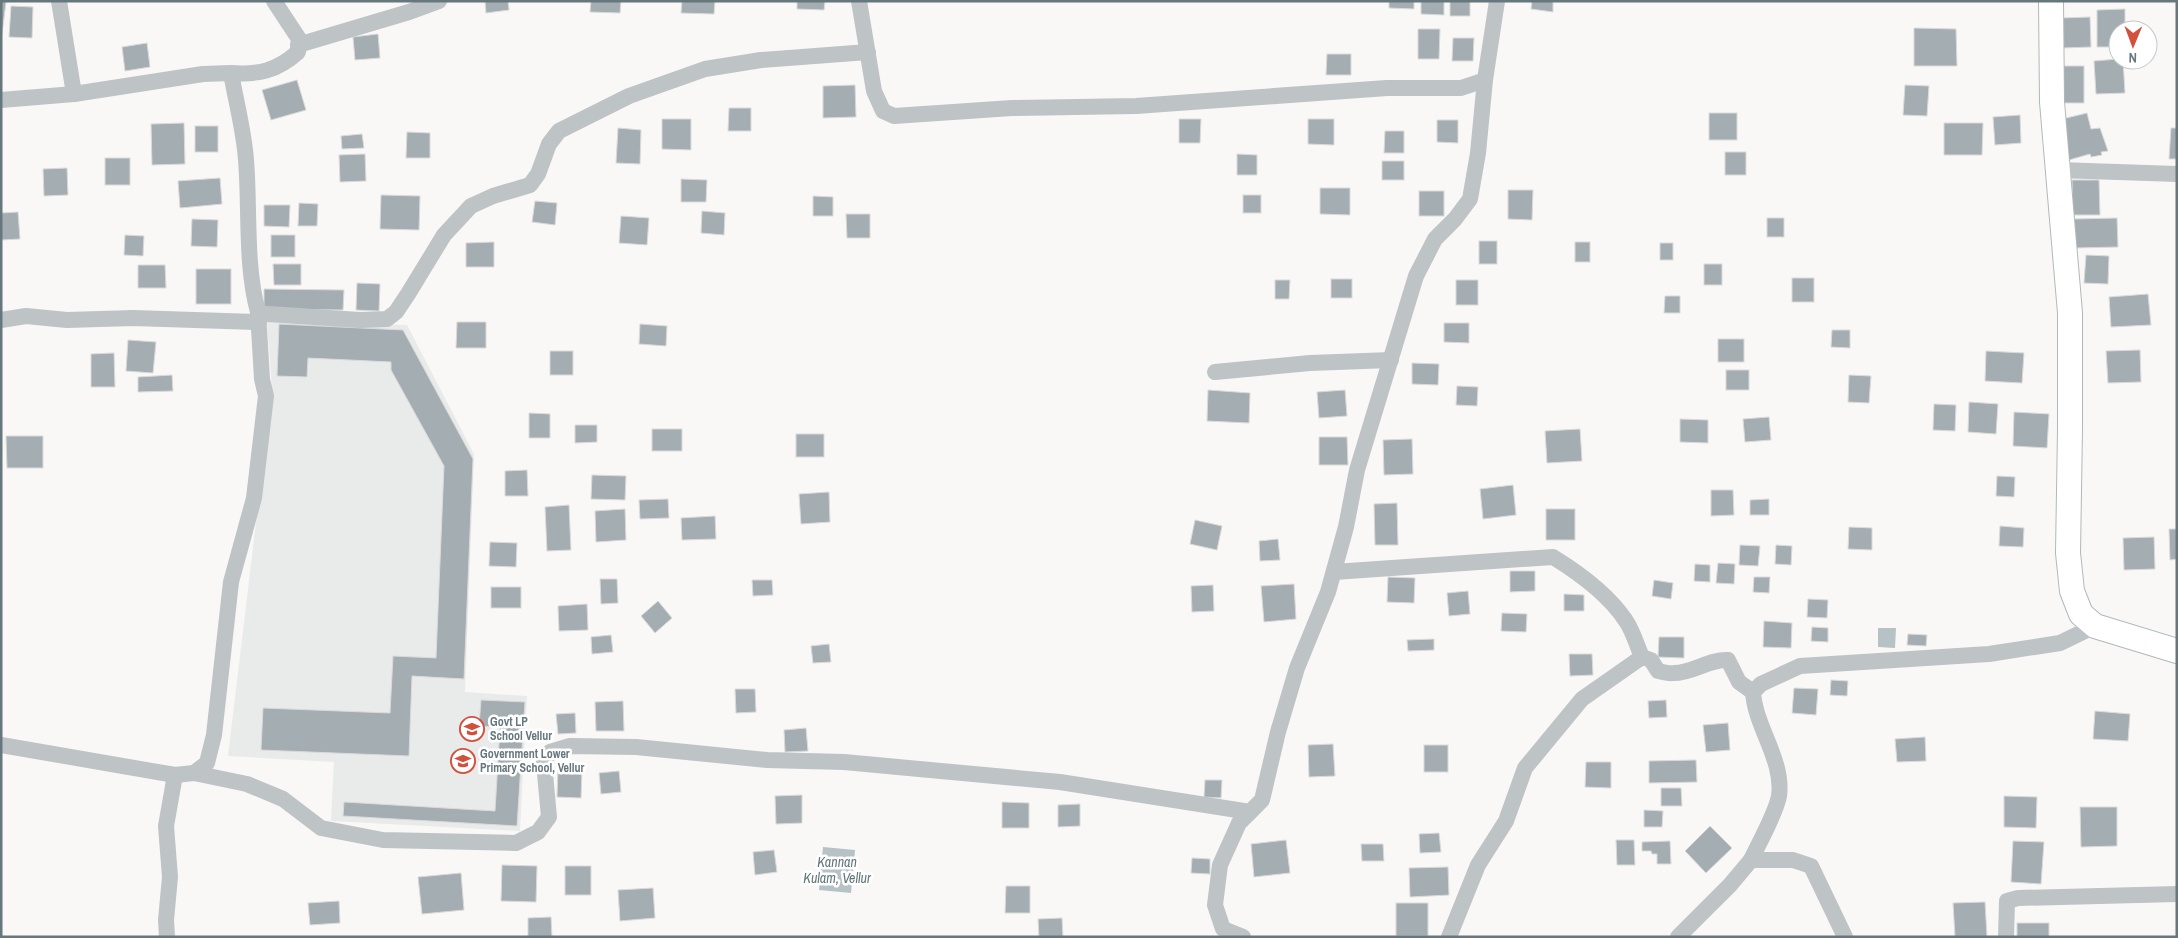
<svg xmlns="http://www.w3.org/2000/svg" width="2178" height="938" font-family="'Archivo Narrow',sans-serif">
<rect width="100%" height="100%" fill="#f9f8f7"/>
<polygon fill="#e9eaea" points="267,321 407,325 474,454 465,692 527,696 520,831 331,821 334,762 228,756 272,389"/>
<g fill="#b6c2c5">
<polygon points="1878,628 1896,628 1895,648 1878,647"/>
<polygon points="823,847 855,850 851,893 819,890"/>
</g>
<g fill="#a4adb1" stroke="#dadad9">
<polygon points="1,1 6,2 2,34 1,34"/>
<polygon points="485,1 508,1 509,10 486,13"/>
<polygon points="591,1 621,1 620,13 590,12"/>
<polygon points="682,1 715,1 714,14 681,13"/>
<polygon points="797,1 825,1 824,10 797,9"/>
<polygon points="1389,1 1414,1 1414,9 1389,8"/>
<polygon points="1421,1 1444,1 1444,15 1421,14"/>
<rect x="1450" y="1" width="20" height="15"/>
<polygon points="1532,1 1553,1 1553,12 1531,9"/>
<polygon points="11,6 33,7 32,38 9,37"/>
<polygon points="2125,9 2125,30 2118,30 2118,47 2097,47 2097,10"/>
<polygon points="2090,17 2091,47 2062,48 2061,18"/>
<polygon points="1914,28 1956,29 1957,66 1914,66"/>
<polygon points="1418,29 1440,29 1439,59 1418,59"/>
<polygon points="378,34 380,58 355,60 353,37"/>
<polygon points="1453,38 1474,38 1473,61 1452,61"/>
<polygon points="147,43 150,67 125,71 122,47"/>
<polygon points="1327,54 1351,54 1351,75 1326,75"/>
<polygon points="2118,59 2123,60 2125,93 2096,94 2094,61"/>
<rect x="2058" y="66" width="26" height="37"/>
<polygon points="297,80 306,110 271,120 262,90"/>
<polygon points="855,85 856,117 823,118 823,86"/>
<polygon points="1905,85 1929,86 1927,116 1903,115"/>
<polygon points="729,108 751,108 751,131 728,131"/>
<rect x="1709" y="113" width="28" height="27"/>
<polygon points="2087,113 2091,129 2100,128 2108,151 2101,152 2102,155 2091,157 2090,154 2069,160 2058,120"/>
<polygon points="2020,115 2021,143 1995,145 1993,117"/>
<polygon points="662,119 691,119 691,150 662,149"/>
<polygon points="1179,119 1201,119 1200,143 1179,143"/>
<polygon points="1308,119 1334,119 1334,145 1308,144"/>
<polygon points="1437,120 1458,120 1458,143 1437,142"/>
<polygon points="184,123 185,164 152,165 151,124"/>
<polygon points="1944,123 1983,123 1982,155 1944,155"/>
<rect x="195" y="126" width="23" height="26"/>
<polygon points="618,128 641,130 640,164 616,163"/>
<polygon points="2171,128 2177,128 2177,159 2169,159"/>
<polygon points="1385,131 1404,131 1404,153 1384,153"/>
<polygon points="407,132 430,133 430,158 406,158"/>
<polygon points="362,134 364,148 342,149 341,136"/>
<rect x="1725" y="152" width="21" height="23"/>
<polygon points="365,154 366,181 340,182 339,155"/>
<polygon points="1237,154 1257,155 1257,175 1237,175"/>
<rect x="105" y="158" width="25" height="27"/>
<rect x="1382" y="161" width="22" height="19"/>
<polygon points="67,168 68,195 44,196 43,169"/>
<polygon points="220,178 222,204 180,208 178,181"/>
<polygon points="681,179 707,180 706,202 681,202"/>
<polygon points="2072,180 2099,180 2100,215 2073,215"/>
<polygon points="1320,188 1350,188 1350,215 1320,214"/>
<polygon points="1508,190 1533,190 1532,220 1508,219"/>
<rect x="1419" y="191" width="25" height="25"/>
<polygon points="381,195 420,196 419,230 380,229"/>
<rect x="1243" y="195" width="18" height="18"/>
<polygon points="813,196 833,197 833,216 813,216"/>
<polygon points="535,201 557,203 555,225 532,222"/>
<polygon points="299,203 318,204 317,226 298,226"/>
<polygon points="264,205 290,205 289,227 264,226"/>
<polygon points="702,211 725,213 724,235 701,233"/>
<polygon points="18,212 20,239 1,240 1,213"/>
<polygon points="846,214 870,214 870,238 847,238"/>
<polygon points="621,216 649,218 647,245 619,243"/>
<rect x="1767" y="218" width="17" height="19"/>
<polygon points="2117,218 2118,247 2075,248 2074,219"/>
<polygon points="192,219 218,220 217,247 191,246"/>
<polygon points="125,235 144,236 143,256 124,255"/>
<rect x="271" y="235" width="24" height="22"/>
<rect x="1479" y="241" width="18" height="23"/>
<polygon points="494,242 494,267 466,267 466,243"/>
<rect x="1575" y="242" width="15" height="20"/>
<rect x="1660" y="243" width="13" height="17"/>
<polygon points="2086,255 2109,256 2108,284 2084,283"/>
<polygon points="273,264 301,264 301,285 274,285"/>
<rect x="1704" y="264" width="18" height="21"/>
<polygon points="138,265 165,265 166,288 138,288"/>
<rect x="196" y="269" width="35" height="35"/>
<rect x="1792" y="278" width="22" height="24"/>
<rect x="1331" y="279" width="21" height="19"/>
<polygon points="1275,280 1290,280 1289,299 1275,299"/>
<rect x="1456" y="280" width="22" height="25"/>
<polygon points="357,283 380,284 379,311 356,310"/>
<polygon points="264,289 344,290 343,310 264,309"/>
<polygon points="2148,294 2151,325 2111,327 2109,297"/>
<polygon points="1665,296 1680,296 1680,313 1664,313"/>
<polygon points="457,322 486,322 486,348 456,348"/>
<polygon points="1444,323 1469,323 1469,343 1444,342"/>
<polygon points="279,324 403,330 473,459 464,679 412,676 409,756 261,750 263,708 390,713 393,656 436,658 444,466 391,370 391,362 308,358 307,377 277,376"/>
<polygon points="640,324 667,326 666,346 639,344"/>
<polygon points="1832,330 1850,330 1850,348 1831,347"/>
<rect x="1718" y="339" width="26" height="23"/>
<polygon points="128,340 156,342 153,373 126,371"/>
<polygon points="2140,350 2141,382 2108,383 2106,351"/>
<rect x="550" y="351" width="23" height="24"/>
<polygon points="1986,351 2024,353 2022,383 1985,381"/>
<polygon points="114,353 115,387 91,387 91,354"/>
<polygon points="1412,363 1439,364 1438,385 1412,384"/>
<rect x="1726" y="370" width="23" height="20"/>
<polygon points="172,375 173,391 138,392 138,377"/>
<polygon points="1849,375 1871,376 1869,403 1848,402"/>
<polygon points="1457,386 1478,387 1477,406 1456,405"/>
<polygon points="1208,390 1250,393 1249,423 1207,421"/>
<polygon points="1345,390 1347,416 1319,418 1317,392"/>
<polygon points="1969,402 1998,404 1996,434 1968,432"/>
<polygon points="1934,404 1956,405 1955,431 1933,430"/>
<polygon points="2014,412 2049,414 2047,448 2013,446"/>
<polygon points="529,413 550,414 550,438 529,438"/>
<polygon points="1769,417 1771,440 1745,442 1743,419"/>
<polygon points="1680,419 1708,420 1708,443 1680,442"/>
<polygon points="575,425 597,425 597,442 575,443"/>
<rect x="652" y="429" width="30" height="22"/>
<polygon points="1580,429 1582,461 1547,463 1545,431"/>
<rect x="796" y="434" width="28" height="23"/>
<polygon points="6,436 43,436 43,468 7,468"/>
<polygon points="1319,437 1347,437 1348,465 1319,465"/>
<polygon points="1412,439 1413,474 1384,475 1383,440"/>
<polygon points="527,470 528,496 505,496 505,471"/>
<polygon points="592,475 626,476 625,500 591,499"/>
<polygon points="1997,476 2015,477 2014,497 1996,496"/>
<polygon points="1513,485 1516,515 1483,519 1480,489"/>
<polygon points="1711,490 1733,490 1734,515 1711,516"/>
<polygon points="829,492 830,522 801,524 799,494"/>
<polygon points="668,499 669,518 640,519 639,500"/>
<polygon points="1769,499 1769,515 1750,515 1750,500"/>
<polygon points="1397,503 1398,545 1375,545 1374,504"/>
<polygon points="569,505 571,550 547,551 545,507"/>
<polygon points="625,509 626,540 596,542 595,511"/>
<rect x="1546" y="509" width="29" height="31"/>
<polygon points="715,516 716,539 682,540 681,518"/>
<polygon points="1195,520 1222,526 1217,550 1190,544"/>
<polygon points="2000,526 2024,528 2023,547 1999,546"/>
<polygon points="1849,527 1872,528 1872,550 1848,549"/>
<polygon points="2169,529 2177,529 2177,559 2170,560"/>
<polygon points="2154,537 2155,569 2124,570 2123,538"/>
<polygon points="1278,539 1280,560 1260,561 1259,541"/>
<polygon points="490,542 517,543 516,567 489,566"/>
<polygon points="1740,545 1760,546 1758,566 1739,565"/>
<polygon points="1776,545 1792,546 1791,565 1775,564"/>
<polygon points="1718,563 1735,564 1734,584 1716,583"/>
<polygon points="1695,564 1710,565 1710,582 1694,581"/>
<polygon points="1510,571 1535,571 1535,591 1510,592"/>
<polygon points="1388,577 1415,578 1414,603 1387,602"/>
<polygon points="1754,577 1770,577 1769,593 1753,592"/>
<polygon points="600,579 617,579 618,603 601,604"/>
<polygon points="752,580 772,580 773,595 753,596"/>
<polygon points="1654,580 1673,583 1671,599 1652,596"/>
<polygon points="1294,584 1296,619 1264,622 1261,586"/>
<polygon points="1213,585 1214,611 1192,612 1191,586"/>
<rect x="491" y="587" width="30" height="21"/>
<polygon points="1468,591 1470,614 1449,616 1447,593"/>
<polygon points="1564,594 1584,595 1584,611 1564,611"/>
<polygon points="1808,599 1828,600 1827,618 1807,617"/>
<polygon points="658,601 672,618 655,633 641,616"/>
<polygon points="587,604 588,630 559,631 558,606"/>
<polygon points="1502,613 1527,614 1526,632 1501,631"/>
<polygon points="1764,621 1792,623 1791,648 1763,647"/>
<polygon points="1812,627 1828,628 1828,642 1811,641"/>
<polygon points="1908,634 1927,635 1926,646 1907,645"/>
<polygon points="611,635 613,652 592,654 591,637"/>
<polygon points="1659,637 1684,637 1684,658 1658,657"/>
<polygon points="1434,639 1434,650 1408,651 1407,640"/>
<polygon points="829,644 831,662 813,663 811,646"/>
<polygon points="1569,654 1592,654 1593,675 1570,676"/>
<polygon points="1831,680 1848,681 1847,696 1830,695"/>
<polygon points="1794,688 1818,689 1816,715 1792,713"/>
<polygon points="735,689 755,689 756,712 736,713"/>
<polygon points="481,700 525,702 517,826 343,816 344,802 495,811 500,727 479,726"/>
<polygon points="1666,700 1667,717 1649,718 1648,701"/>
<polygon points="623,701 624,731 596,731 595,702"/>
<polygon points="2095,711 2130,714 2128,741 2093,739"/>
<polygon points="575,713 576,733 558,734 556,714"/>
<polygon points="1728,723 1730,750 1706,752 1703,725"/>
<polygon points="806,728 808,751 785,752 784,730"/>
<polygon points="1925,737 1926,761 1897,762 1895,739"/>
<polygon points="1333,744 1335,776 1309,777 1308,745"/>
<rect x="1424" y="745" width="24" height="27"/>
<polygon points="1696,760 1697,782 1649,783 1649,761"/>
<polygon points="1586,762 1611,762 1611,788 1585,787"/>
<polygon points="558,768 582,769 581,798 557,797"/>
<polygon points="619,771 621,792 601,794 599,773"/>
<polygon points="1205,780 1222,780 1221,798 1204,797"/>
<polygon points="1661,788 1681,788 1682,806 1661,806"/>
<polygon points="802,795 802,823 776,824 775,796"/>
<polygon points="2004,796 2037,797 2036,828 2004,827"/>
<polygon points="1002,802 1029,803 1029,828 1002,828"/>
<polygon points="1080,804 1080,826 1058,827 1058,805"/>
<polygon points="2080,807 2117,807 2117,846 2081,847"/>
<polygon points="1644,810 1663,811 1662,827 1644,827"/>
<polygon points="1710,826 1732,848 1706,873 1685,851"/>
<polygon points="1439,833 1441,852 1420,853 1419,834"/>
<polygon points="1286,840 1290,873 1254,877 1251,844"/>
<polygon points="1616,840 1634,840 1635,865 1617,865"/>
<polygon points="1670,841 1671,864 1657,864 1657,854 1652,854 1651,851 1642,851 1642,842"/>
<polygon points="2013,841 2044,842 2041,884 2011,882"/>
<polygon points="1361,844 1383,844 1384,861 1362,861"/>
<polygon points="774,850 777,872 755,875 753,852"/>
<polygon points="1192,858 1210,859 1210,874 1191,873"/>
<polygon points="502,865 537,866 536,902 501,901"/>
<rect x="565" y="866" width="26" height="29"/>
<polygon points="1448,867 1449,895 1410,897 1409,868"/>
<polygon points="461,873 464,910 422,914 418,877"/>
<polygon points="1006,886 1030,886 1030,913 1005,913"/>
<polygon points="653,888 655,918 620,921 618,890"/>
<polygon points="339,901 340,923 310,925 308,903"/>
<polygon points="1985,902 1987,937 1955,937 1953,903"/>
<rect x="1396" y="903" width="32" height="33"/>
<polygon points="551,917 552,937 528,937 528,918"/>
<polygon points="1062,918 1063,937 1039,937 1038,919"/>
<rect x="2017" y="923" width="32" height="14"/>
</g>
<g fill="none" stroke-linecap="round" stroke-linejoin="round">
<defs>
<polyline id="secondary" points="2051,1 2052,102 2070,313 2070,429 2068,553 2072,591 2081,614 2095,626 2177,651"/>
</defs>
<use href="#secondary" stroke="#b1b8bb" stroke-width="26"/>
<g stroke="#bec3c6" stroke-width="16">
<polyline points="59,1 74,94 203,74 231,73"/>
<path d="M274,1L299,39L298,52C277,71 258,75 231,73C236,102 244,131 246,160C250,208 245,265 258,312L268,314L360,320L387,319L396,312L408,294L444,235L471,206L493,196L530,185L538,174L549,144L559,131L629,96L705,69L761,60L868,52"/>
<polyline points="859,1 874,91 883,111 894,116 1012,108 1136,106 1387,88 1461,88 1485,80 1497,1"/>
<polyline points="298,45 409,12 439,1"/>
<polyline points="1,100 74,94"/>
<polyline points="2058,170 2177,174"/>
<polyline points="1,320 26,316 67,320 133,318 259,322"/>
<polyline points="1215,372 1310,363 1391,360"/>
<path d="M1334,572L1553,557C1579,573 1609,595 1626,621C1633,631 1637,646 1642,657"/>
<polyline points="1,745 175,775 194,773 247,784 283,799 321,828 383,840 516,843 538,832 549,817 544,763 550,752 570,746 636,747 767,760 844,762 1060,782 1250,812"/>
<polyline points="194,773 207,763 214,735 231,582 254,498 266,396 262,379 258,312"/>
<polyline points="167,937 166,920 170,877 166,826 175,775"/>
<polyline points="1243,937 1223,929 1215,905 1220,865 1239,823 1262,800 1278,732 1297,668 1328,592 1346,527 1357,470 1416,276 1435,239 1455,219 1470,199 1478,153 1485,80"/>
<path d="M1449,937L1478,865L1506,821L1525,768L1582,699L1642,657L1651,660L1658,671C1663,672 1669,674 1674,673C1693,673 1709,659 1728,660L1739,682L1753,692"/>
<polyline points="1678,937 1730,885 1751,860"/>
<path d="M1845,937L1811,866L1793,860H1751C1759,843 1776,813 1779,796C1784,760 1755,727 1753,692L1761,684L1800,666L1989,654L2060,643L2095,626"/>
<polyline points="2006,937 2007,901 2018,898 2177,894"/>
</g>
<use href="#secondary" stroke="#fff" stroke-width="24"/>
</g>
<defs>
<symbol id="school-ring" viewBox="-11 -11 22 22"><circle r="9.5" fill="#fff" stroke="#d3503c" stroke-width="1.5"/><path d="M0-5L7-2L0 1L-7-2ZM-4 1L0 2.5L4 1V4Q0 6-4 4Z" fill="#d3503c"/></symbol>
</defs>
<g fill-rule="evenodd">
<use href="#school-ring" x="458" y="715" width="28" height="28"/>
<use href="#school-ring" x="449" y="747" width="28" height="28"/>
</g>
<g text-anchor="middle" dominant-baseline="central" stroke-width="5" stroke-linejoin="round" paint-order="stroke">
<g font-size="12" font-weight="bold" fill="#66777e" stroke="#fff" text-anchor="start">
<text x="490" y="722">Govt LP<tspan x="490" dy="14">School Vellur</tspan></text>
<text x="480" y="754">Government Lower<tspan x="480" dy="14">Primary School, Vellur</tspan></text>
</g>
<g font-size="14" font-style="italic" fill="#617578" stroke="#fff">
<text x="837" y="862">Kannan<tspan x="837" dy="16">Kulam, Vellur</tspan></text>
</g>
</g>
<rect width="2178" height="938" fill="none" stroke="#66777e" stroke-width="5"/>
<g transform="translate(2133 45) rotate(181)"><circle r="24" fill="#ffffff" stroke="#c2c9cb"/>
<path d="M0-4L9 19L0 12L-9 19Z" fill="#d3503c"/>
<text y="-8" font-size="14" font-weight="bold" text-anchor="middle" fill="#66777e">N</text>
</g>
</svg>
